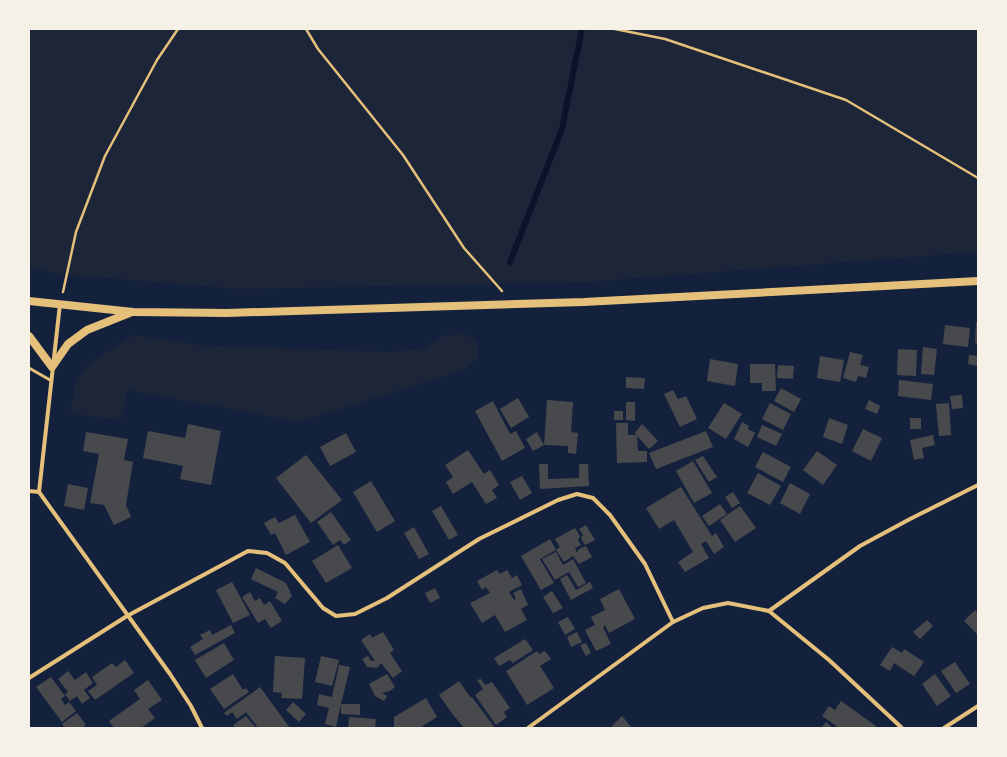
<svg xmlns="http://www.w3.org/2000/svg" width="1007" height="757" font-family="'Exo 2',sans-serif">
<rect width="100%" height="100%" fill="#14213d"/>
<g fill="#1d2539">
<polygon points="29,29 978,29 978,252 588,282 239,289 67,275 29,268"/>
<polygon points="463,334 477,340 478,357 466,369 300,422 127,390 122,420 70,414 76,381 88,364 133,335 198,345 389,352 422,349 443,336"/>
</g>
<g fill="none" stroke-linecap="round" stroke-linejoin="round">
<polyline stroke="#0b132b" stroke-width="6" points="510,262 562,129 582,29"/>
</g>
<g fill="#48494c">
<polygon points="976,322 978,323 978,344 975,343"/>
<polygon points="945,325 970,328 968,347 943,344"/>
<polygon points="923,347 937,349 934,375 921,374"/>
<polygon points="898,349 917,350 916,376 897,375"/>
<polygon points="850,352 863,355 860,365 869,367 866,378 858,376 856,382 843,378"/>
<polygon points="969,355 978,356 978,366 968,364"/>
<polygon points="820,356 844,360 840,382 817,378"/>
<polygon points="710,359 738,364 735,386 707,381"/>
<polygon points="750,364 775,364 776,391 762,391 762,383 750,383"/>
<polygon points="778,365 794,366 793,379 777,378"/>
<polygon points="626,377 645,378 644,389 626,388"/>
<polygon points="899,380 933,384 931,400 898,396"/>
<polygon points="781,388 801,399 794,412 774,401"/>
<polygon points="673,390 678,399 686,396 697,419 680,427 664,394"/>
<polygon points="962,395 963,408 952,409 950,396"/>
<polygon points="518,398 529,417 511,428 500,409"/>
<polygon points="547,400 573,402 571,432 578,433 576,454 568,453 568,446 544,445"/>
<polygon points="869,400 880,406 877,414 865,409"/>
<polygon points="493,401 510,434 516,431 525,448 502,461 475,411"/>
<polygon points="626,402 635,402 635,421 626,420"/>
<polygon points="724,403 742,414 726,439 708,428"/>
<polygon points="770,403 791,414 783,430 762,419"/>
<polygon points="949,403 951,435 939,436 936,404"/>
<rect x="614" y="411" width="9" height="9"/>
<polygon points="829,418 848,425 842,444 823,437"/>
<rect x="910" y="418" width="11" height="11"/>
<polygon points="742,422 749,426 748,429 755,433 748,447 734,439"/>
<polygon points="616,423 628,423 628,435 636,435 635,433 642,424 658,441 649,449 637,436 638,451 647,451 647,462 617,463"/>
<polygon points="188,424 221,431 211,485 180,479 183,466 143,458 148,431 185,438"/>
<polygon points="762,425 782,434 776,446 757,437"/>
<polygon points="863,429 882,438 871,461 852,451"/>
<polygon points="706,431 713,447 656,469 649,453"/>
<polygon points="86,432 128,439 124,460 133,462 126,505 131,517 114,525 104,505 90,503 99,454 83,451"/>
<polygon points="537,432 544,445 533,451 526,439"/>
<polygon points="346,433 356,452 330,466 320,447"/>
<polygon points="933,435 935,445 922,448 924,458 914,460 910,440"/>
<polygon points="468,450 484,474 490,470 499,485 492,490 497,498 486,504 472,482 453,494 446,482 453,477 445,465"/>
<polygon points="817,451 837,465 823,485 803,470"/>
<polygon points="763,452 791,467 783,482 755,467"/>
<polygon points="306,455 342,500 311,523 276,478"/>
<polygon points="703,456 717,477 709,482 695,460"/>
<polygon points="693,461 712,493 694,503 676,471"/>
<polygon points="539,464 548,464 548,479 579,478 579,464 588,464 589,486 540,489"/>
<polygon points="758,473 781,486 770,505 747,493"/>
<polygon points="522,476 532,493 520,500 510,482"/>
<polygon points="371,481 395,521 377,532 353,492"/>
<polygon points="790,483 810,494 800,514 780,503"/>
<polygon points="68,484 88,488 84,510 64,506"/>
<polygon points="681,487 712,536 716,533 724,547 714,554 706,541 701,544 709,558 685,572 678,562 693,552 674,520 659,529 646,508"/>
<polygon points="733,492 740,503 732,508 725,497"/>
<polygon points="720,504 727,514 709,526 702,516"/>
<polygon points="441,506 458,535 449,540 432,511"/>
<polygon points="740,506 756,528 735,542 720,520"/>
<polygon points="331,512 351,540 344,545 340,540 333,545 317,522"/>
<polygon points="295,515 310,542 286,555 275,533 271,535 264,523 275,517 279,523"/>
<polygon points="586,525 595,540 585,545 581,538 583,535 579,529"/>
<polygon points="414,527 429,554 419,559 404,533"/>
<polygon points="575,528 580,536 578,540 581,545 575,548 577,553 579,549 586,546 592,557 579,564 573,556 564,562 556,550 560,547 555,539"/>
<polygon points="550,539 556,550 540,559 554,583 541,590 521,556"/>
<polygon points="338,545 352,568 326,583 312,561"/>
<polygon points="556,552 563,565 573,559 586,583 578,587 569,572 555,580 542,559"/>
<polygon points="256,568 286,583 292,596 285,604 275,598 278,592 251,579"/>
<polygon points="497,570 500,574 507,570 512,578 517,575 522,585 509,592 514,600 516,598 513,593 521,589 528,605 521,609 527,620 505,632 495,615 482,623 470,603 490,593 486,587 482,590 477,581"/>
<polygon points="567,575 576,590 590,582 593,588 571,600 560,579"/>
<polygon points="232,582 250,615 233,623 216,590"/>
<polygon points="435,588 440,598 430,603 425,593"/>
<polygon points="619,589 635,619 609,633 605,625 603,627 611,644 596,651 585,630 595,625 591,617 605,610 600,599"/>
<polygon points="552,591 563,608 553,613 543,597"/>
<polygon points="250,592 255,601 260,598 264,605 270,601 282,621 271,628 265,619 258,623 242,597"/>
<polygon points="975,610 978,613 978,635 964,621"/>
<polygon points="568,617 575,629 565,635 558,622"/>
<polygon points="927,620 933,626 920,639 913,632"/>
<polygon points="231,625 235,633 195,655 190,647 203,639 200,635 210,630 212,635"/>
<polygon points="383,632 394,650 390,653 402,671 393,678 381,663 377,668 367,667 362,659 368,656 371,661 375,661 361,640 370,634 372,638"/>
<polygon points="577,632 582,642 571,647 567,637"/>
<polygon points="525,639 533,650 513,663 510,660 499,666 494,658"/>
<polygon points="224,643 234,660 206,678 195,660"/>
<polygon points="586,643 591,653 586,656 580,645"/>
<polygon points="892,647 902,653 904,649 924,662 914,676 894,663 890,671 880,665"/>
<polygon points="537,651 539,654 545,651 551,659 540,666 554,688 527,705 506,671"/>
<polygon points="275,656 305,658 302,699 281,698 282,693 273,692"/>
<polygon points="321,656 339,660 332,686 315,682"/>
<polygon points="125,660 134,673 95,700 88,691 97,685 92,677 112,663 116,667"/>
<polygon points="955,662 970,684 956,693 941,671"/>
<polygon points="339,665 350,667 341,704 360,704 360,715 341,714 341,704 336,727 325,724 329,708 317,705 319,694 332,697"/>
<polygon points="68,671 75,680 86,672 93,683 84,690 90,698 82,704 77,696 70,701 65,694 68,692 58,679"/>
<polygon points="233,674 243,690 246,688 249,692 224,709 210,689"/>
<polygon points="387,674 395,687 390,691 382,693 387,696 384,701 375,696 369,684"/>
<polygon points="935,674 951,696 937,706 922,684"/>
<polygon points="51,677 65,696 61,699 65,705 69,702 76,711 62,722 36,687"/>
<polygon points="481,679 485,685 492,682 510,708 504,712 507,717 496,725 475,695 483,689 477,680"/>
<polygon points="148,680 162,700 148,709 155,718 141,728 114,728 109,721 140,699 134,690"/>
<polygon points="459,681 471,698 472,697 495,728 464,728 451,712 439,695"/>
<polygon points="260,687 290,728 258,728 246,712 237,719 232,712 227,716 224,713"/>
<polygon points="426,698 437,717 421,727 422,728 394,728 394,717"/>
<polygon points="841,701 876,726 875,728 839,728 822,716 829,706 835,710"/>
<polygon points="293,702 306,714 299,722 286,710"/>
<polygon points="77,713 86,725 81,728 65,728 62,724"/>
<polygon points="246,716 256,728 235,728 233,725"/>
<polygon points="622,716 632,728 614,728 612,726"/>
<polygon points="349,717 376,719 375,728 348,728"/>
<polygon points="826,722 833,728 821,728"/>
</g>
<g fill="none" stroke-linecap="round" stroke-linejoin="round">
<g stroke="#e5c07b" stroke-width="2.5">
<polyline points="306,29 318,49 403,155 464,248 502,291"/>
<polyline points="615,29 665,39 846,100 978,178"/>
<polyline points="63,292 76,232 105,156 157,60 178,29"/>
</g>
<polyline stroke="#e5c07b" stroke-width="3" points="29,368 50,380"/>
<g stroke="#e5c07b" stroke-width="4">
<polyline points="60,304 39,492 170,674 191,706 202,728"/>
<polyline points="29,491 39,492"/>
<polyline points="769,611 860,546 910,519 978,485"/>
<polyline points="29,678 127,616 248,551 267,553 285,563 323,608 336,616 355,614 387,598 479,539 558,500 577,494 593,498 610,515 645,564 673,622"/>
<polyline points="528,728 673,622 703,608 728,603 769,611 829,660 902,728"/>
<polyline points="944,728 978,706"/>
</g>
<g stroke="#e5c07b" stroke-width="8">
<polyline points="29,301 133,312 227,313 584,302 978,281"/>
<polyline points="29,336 52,367 68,344 87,330 132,312"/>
</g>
</g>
<rect width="1007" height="757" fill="none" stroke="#f6f1e7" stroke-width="60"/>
</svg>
